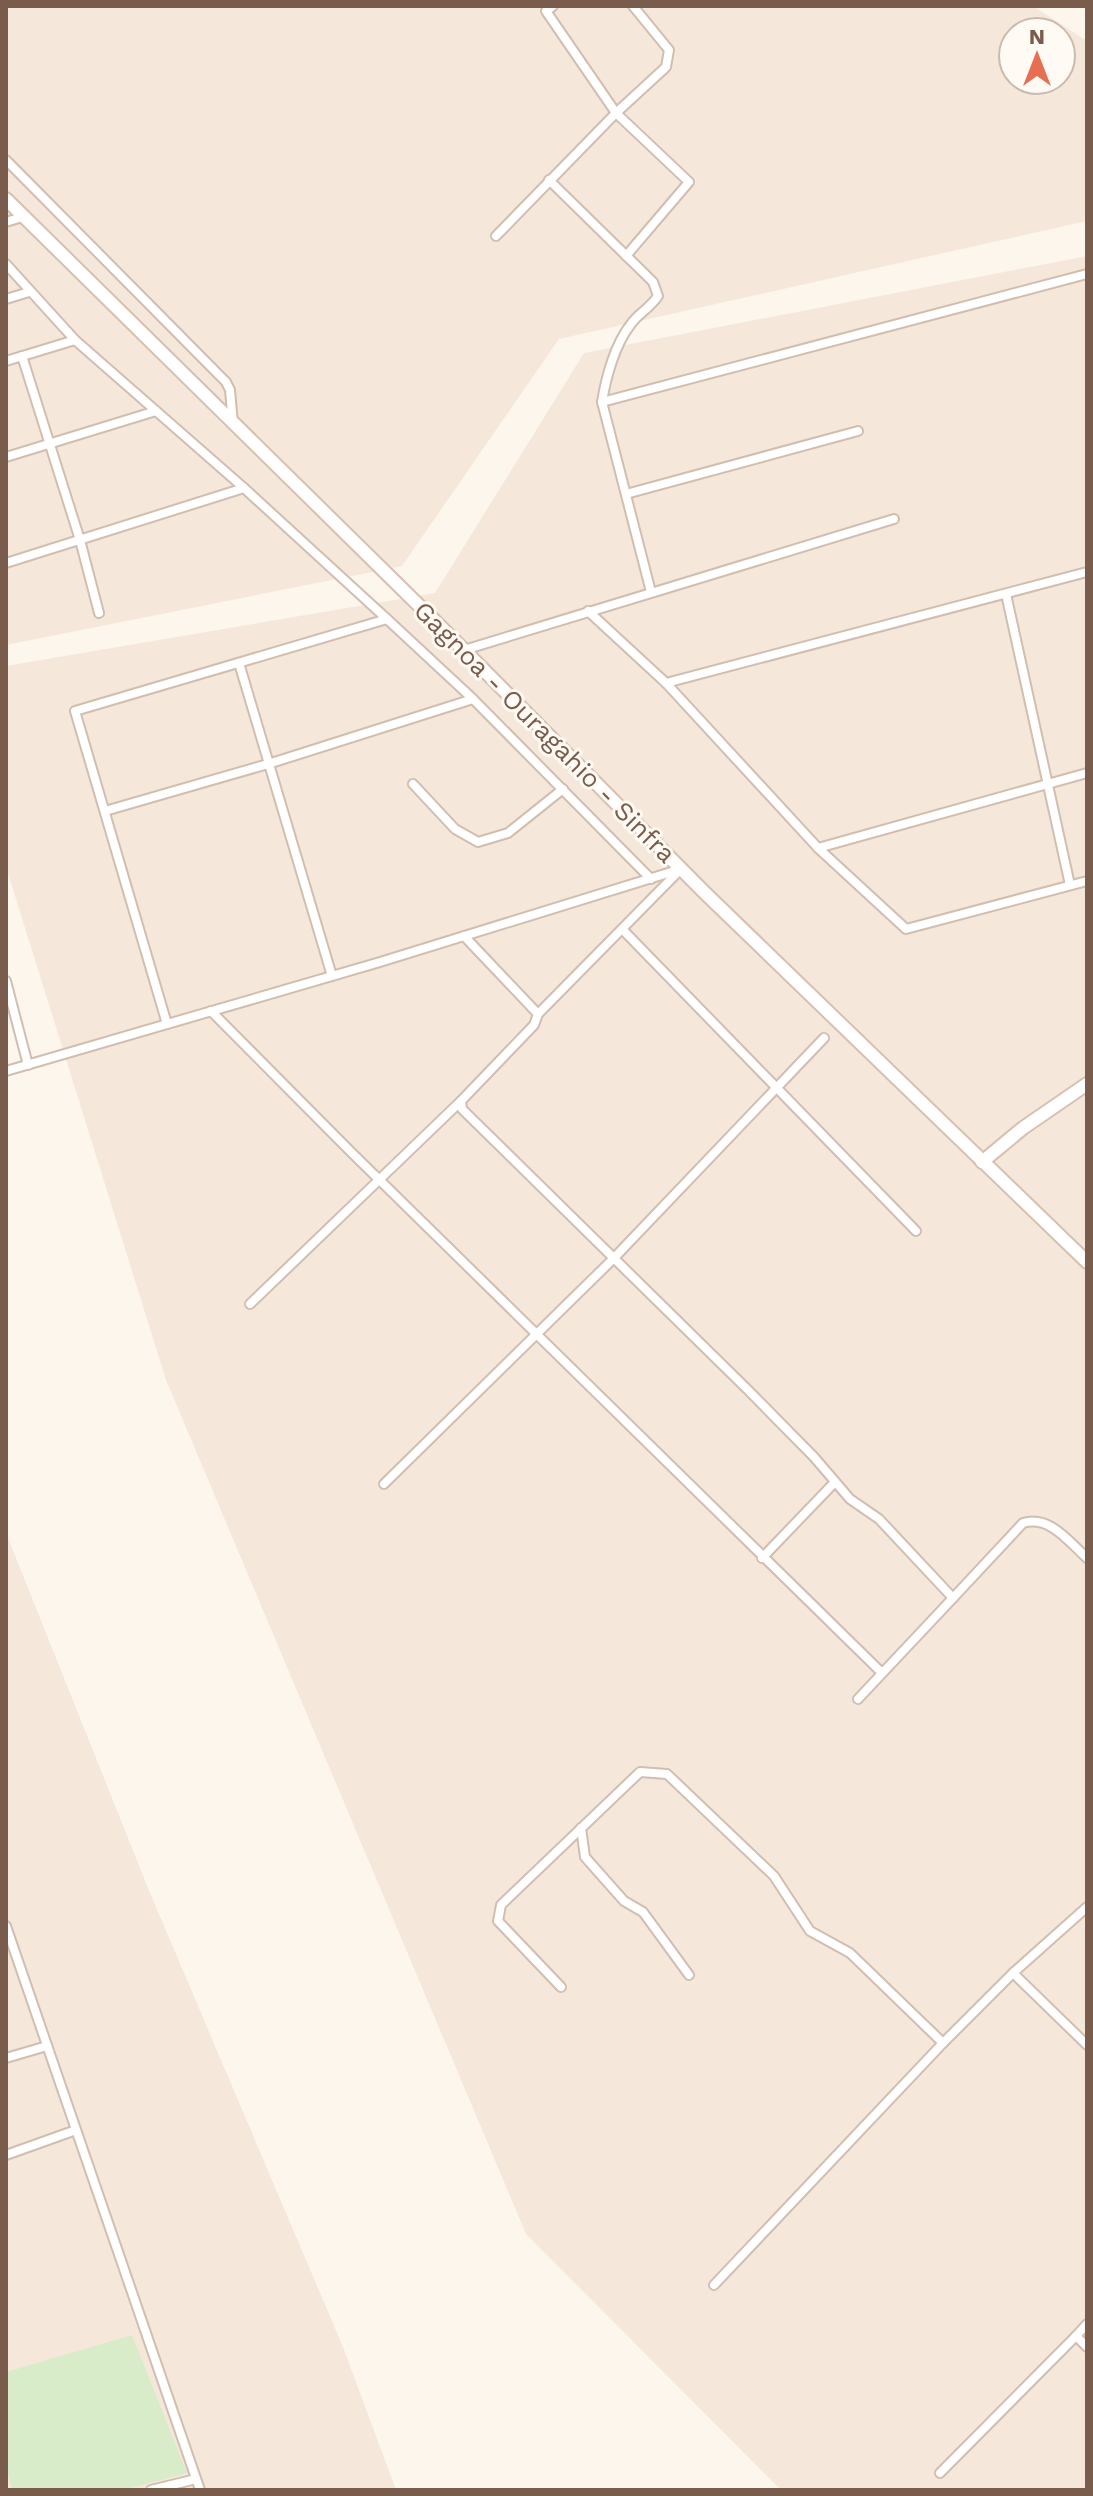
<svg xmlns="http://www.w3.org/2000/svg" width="1093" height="2496" font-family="'Work Sans',sans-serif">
<rect width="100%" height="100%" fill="#fdf6ec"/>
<g fill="#f5e8da" fill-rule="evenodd">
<path d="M6,6H1033L1087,41V221L559,339L402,566L6,645ZM1013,32H1061V80H1013Z"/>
<polygon points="1087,256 1087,2490 781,2490 526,2234 166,1380 6,867 6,666 435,593 584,353"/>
<polygon points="6,1533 150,1893 343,2347 396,2490 6,2490"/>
</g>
<polygon fill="#d8ecc9" points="132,2335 187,2473 123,2490 12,2490 6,2465 6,2372"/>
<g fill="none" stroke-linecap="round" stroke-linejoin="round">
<defs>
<g id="street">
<polyline points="553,6 546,11 616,113 689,182 626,256"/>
<polyline points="6,160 226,382 230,390 233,424"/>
<path d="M549,180L653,282L658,296C650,308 639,313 631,324C615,344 606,377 602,402"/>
<polyline points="6,222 22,217"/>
<polyline points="496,236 616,113 666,67 669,50 633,6"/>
<polyline points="6,264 75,340 244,488 387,619 75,711 167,1024"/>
<polyline points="6,299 29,292"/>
<polyline points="22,356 80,540 99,613"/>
<polyline points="6,361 75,340"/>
<polyline points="6,457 156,411"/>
<polyline points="626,494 858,431"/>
<polyline points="6,563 244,488"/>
<polyline points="651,592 602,402 1087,274"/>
<polyline points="1006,594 1070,885"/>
<polyline points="588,611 666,683 818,848 906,929 1087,881"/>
<polyline points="387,619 473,699 651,879"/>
<polyline points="464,650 894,519"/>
<polyline points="239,663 332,976"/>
<polyline points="666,683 1087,572"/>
<polyline points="413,784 455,829 478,842 508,833 563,789"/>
<polyline points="105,811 268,764 473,699"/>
<polyline points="818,848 1087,773"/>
<polyline points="622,929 916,1231"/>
<path d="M464,936L538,1014L534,1025L461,1101L462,1109L748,1390L814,1457L850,1499L879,1519L953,1598L1023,1523C1050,1515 1069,1542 1087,1558"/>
<polyline points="6,981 28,1065"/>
<polyline points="211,1011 351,1152 882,1673"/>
<polyline points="538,1014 680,870"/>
<polyline points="6,1071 380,962 681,869"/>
<polyline points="250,1304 461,1101"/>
<polyline points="384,1484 614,1258 824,1038"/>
<polyline points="762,1558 835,1482"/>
<polyline points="858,1699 953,1598"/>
<polyline points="581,1828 585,1857 624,1901 643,1912 689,1975"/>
<polyline points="6,1926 200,2490"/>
<polyline points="1013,1973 1087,2045"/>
<polyline points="561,1987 498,1921 501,1905 640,1772 667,1774 774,1876 810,1931 850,1953 943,2043 1013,1973 1087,1907"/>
<polyline points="6,2058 47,2046"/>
<polyline points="6,2155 76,2130"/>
<polyline points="714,2285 943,2043"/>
<polyline points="1087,2324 1076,2336 1087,2347"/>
<polyline points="940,2473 1076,2336"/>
<polyline points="151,2490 196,2479"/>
</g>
<g id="secondary">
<polyline points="6,199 453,639 705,893 1087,1262"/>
<polyline points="982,1162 1023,1128 1087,1084"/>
</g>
</defs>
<use href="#street" stroke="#d1beb0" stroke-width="12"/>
<use href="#secondary" stroke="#d6c0b0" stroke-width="16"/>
<use href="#street" stroke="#fff" stroke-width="8"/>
<use href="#secondary" stroke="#fff" stroke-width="12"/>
</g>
<g text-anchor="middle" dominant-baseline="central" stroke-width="6" stroke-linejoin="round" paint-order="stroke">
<g font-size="26" fill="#7a5c4d" stroke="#fffaf3">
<text transform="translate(545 732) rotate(45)">Gagnoa - Ouragahio - Sinfra</text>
</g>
</g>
<rect width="1093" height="2496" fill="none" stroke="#7a5c4d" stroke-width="16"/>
<g transform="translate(1037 56)"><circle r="38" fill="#fffaf3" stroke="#cabbb1" stroke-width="2"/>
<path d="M0-6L14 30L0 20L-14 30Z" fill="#e76f51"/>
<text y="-12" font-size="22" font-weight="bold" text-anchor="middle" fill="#7a5c4d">N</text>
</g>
</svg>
